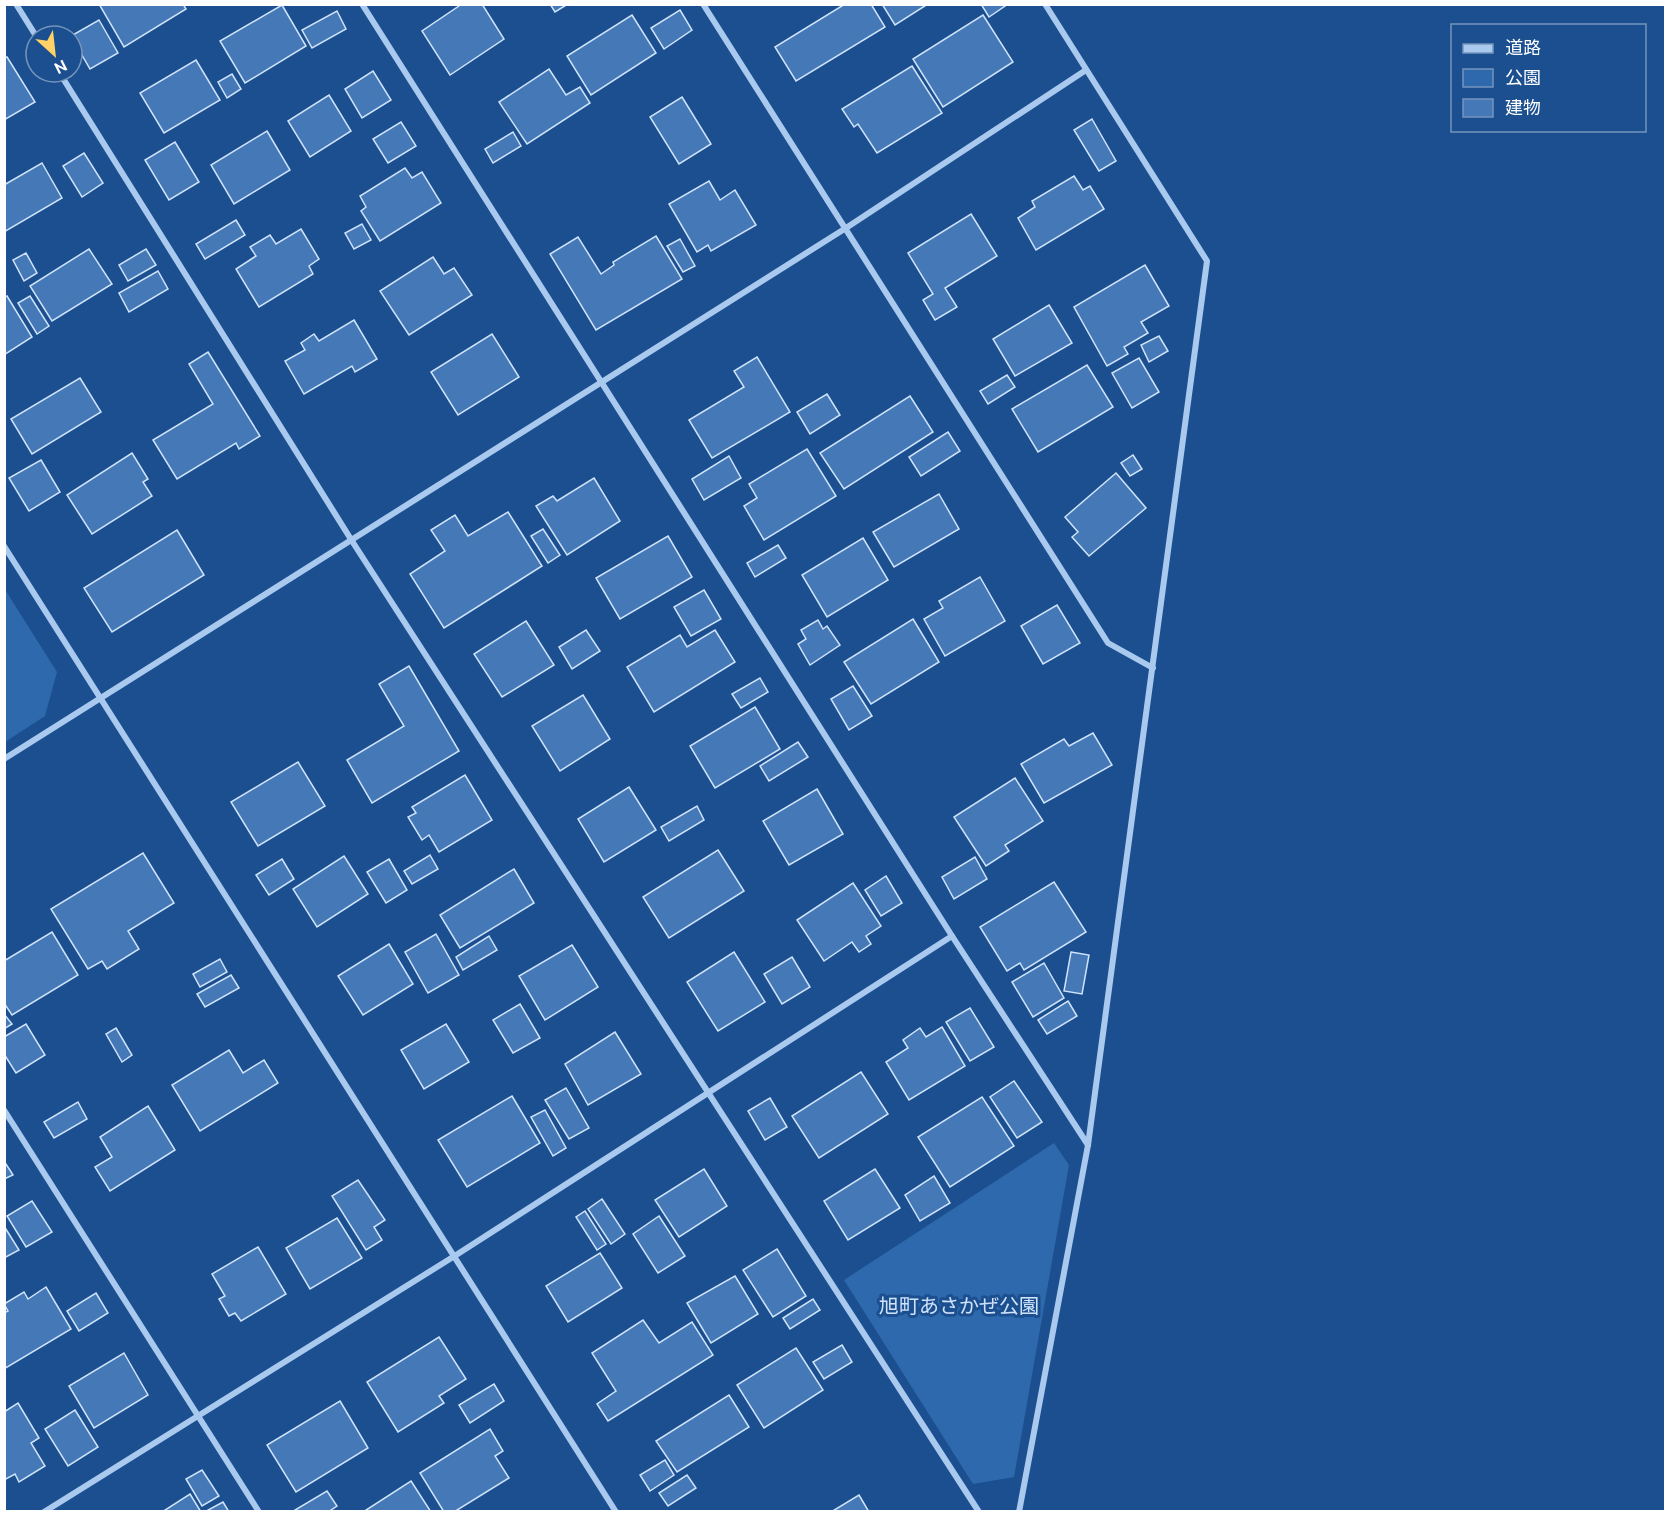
<svg xmlns="http://www.w3.org/2000/svg" width="1670" height="1516" font-family="Ubuntu,'Noto Sans JP',sans-serif">
<rect width="100%" height="100%" fill="#1b4f8f"/>
<g fill="#2e69ad">
<polygon points="4,588 57,672 45,716 5,742"/>
<polygon points="1054,1143 1069,1165 1014,1477 973,1484 844,1280"/>
</g>
<g fill="#4478b7" stroke="#cfe3fa" stroke-width="1.5">
<polygon points="99,4 183,4 186,9 124,47"/>
<polygon points="462,4 482,4 504,39 450,75 422,31"/>
<polygon points="550,4 568,4 555,12"/>
<polygon points="845,4 871,4 885,27 796,81 775,47"/>
<polygon points="882,4 928,4 895,25"/>
<polygon points="981,4 1008,4 989,17"/>
<polygon points="282,5 306,46 245,83 220,41"/>
<polygon points="680,10 692,30 664,49 651,28"/>
<polygon points="337,11 346,29 312,48 302,30"/>
<polygon points="632,15 656,53 591,95 567,56"/>
<polygon points="983,15 1013,62 943,107 913,59"/>
<polygon points="99,20 118,53 90,69 71,36"/>
<polygon points="7,57 35,102 4,120 4,58"/>
<polygon points="196,60 220,100 164,133 140,93"/>
<polygon points="912,66 942,113 877,153 858,124 854,127 842,109"/>
<polygon points="549,69 566,95 580,87 590,103 527,144 499,102"/>
<polygon points="373,71 391,100 362,118 345,89"/>
<polygon points="232,74 241,89 227,98 218,82"/>
<polygon points="329,95 351,131 310,157 288,121"/>
<polygon points="682,97 711,144 679,164 650,117"/>
<polygon points="1092,119 1116,161 1099,171 1074,130"/>
<polygon points="401,122 416,146 388,163 373,139"/>
<polygon points="267,131 290,170 234,204 211,165"/>
<polygon points="513,132 521,146 493,163 485,149"/>
<polygon points="175,142 199,182 169,200 145,160"/>
<polygon points="84,153 103,183 82,197 63,166"/>
<polygon points="42,163 62,198 4,232 4,185"/>
<polygon points="405,168 412,178 422,172 441,203 380,241 361,211 366,207 360,196"/>
<polygon points="1074,176 1083,190 1090,186 1104,209 1036,250 1018,218 1035,207 1032,201"/>
<polygon points="709,181 720,200 735,190 756,225 711,251 708,245 697,252 669,204"/>
<polygon points="971,214 997,256 945,288 957,307 935,320 923,300 933,294 908,253"/>
<polygon points="236,220 245,235 205,259 196,244"/>
<polygon points="362,224 371,240 354,249 345,233"/>
<polygon points="301,229 319,259 309,266 313,274 259,307 236,269 256,256 250,247 270,235 276,244"/>
<polygon points="656,236 682,279 596,330 550,254 578,237 601,274 614,265 613,262"/>
<polygon points="680,239 695,266 683,272 667,246"/>
<polygon points="89,249 112,284 52,321 30,286"/>
<polygon points="146,249 156,265 128,281 119,265"/>
<polygon points="26,253 37,273 24,281 13,260"/>
<polygon points="433,257 444,274 454,268 472,295 409,335 380,291"/>
<polygon points="1145,265 1169,306 1141,322 1148,333 1124,347 1128,354 1107,366 1074,307"/>
<polygon points="158,271 168,289 129,312 119,293"/>
<polygon points="7,296 32,337 4,355 4,297"/>
<polygon points="30,296 49,326 37,334 18,303"/>
<polygon points="1049,305 1072,343 1015,376 993,339"/>
<polygon points="354,320 377,359 355,372 352,366 304,394 285,361 305,350 301,343 314,334 319,341"/>
<polygon points="492,334 519,377 458,415 431,372"/>
<polygon points="1159,336 1168,351 1149,362 1141,345"/>
<polygon points="208,352 260,436 239,449 236,443 177,479 153,440 213,404 189,364"/>
<polygon points="757,357 790,412 712,458 689,420 744,387 734,371"/>
<polygon points="1139,358 1159,392 1132,408 1112,373"/>
<polygon points="1087,365 1113,407 1038,452 1012,409"/>
<polygon points="1007,375 1015,387 988,404 980,391"/>
<polygon points="80,378 101,412 32,454 11,419"/>
<polygon points="827,394 840,415 810,434 797,412"/>
<polygon points="910,396 933,432 844,489 820,453"/>
<polygon points="948,432 960,451 921,476 909,457"/>
<polygon points="807,449 836,496 764,540 744,506 757,498 749,484"/>
<polygon points="132,453 148,479 143,482 152,496 92,534 67,495"/>
<polygon points="1133,455 1142,469 1130,476 1121,463"/>
<polygon points="729,456 741,478 704,500 692,479"/>
<polygon points="41,460 60,492 29,511 9,478"/>
<polygon points="1116,473 1146,508 1089,556 1072,537 1078,532 1065,517"/>
<polygon points="594,478 620,521 567,555 536,506 553,496 557,501"/>
<polygon points="939,494 959,529 894,567 873,532"/>
<polygon points="508,512 542,566 444,628 410,574 445,551 431,530 455,515 468,536"/>
<polygon points="543,529 560,555 548,563 531,536"/>
<polygon points="177,530 204,575 112,632 84,588"/>
<polygon points="668,536 692,577 620,619 596,578"/>
<polygon points="863,538 888,580 827,617 802,575"/>
<polygon points="778,545 786,558 755,577 747,563"/>
<polygon points="980,577 1005,621 945,656 924,619 943,608 939,601"/>
<polygon points="704,590 721,619 691,636 674,607"/>
<polygon points="1057,605 1080,643 1043,664 1021,626"/>
<polygon points="913,619 939,662 871,704 844,662"/>
<polygon points="818,620 823,629 827,626 840,645 810,665 798,644 806,639 801,630"/>
<polygon points="526,621 554,665 502,697 474,654"/>
<polygon points="586,630 600,651 572,669 559,647"/>
<polygon points="715,630 735,662 654,712 627,667 680,635 687,647"/>
<polygon points="409,666 459,751 372,803 347,760 404,726 379,684"/>
<polygon points="760,678 768,692 741,708 732,694"/>
<polygon points="853,686 872,716 849,730 831,699"/>
<polygon points="583,695 610,739 560,771 532,726"/>
<polygon points="755,707 780,749 715,788 690,746"/>
<polygon points="1093,733 1112,765 1044,803 1021,764 1064,739 1069,746"/>
<polygon points="798,742 808,757 769,781 760,766"/>
<polygon points="298,762 325,806 258,846 231,802"/>
<polygon points="465,775 492,820 439,852 429,835 422,840 408,817 416,813 412,807"/>
<polygon points="1015,778 1043,821 1005,845 1009,851 986,866 954,817"/>
<polygon points="629,787 656,830 604,862 578,819"/>
<polygon points="817,789 843,834 789,865 763,821"/>
<polygon points="697,806 704,820 669,841 661,827"/>
<polygon points="718,850 744,891 669,938 643,897"/>
<polygon points="143,853 174,903 128,931 139,949 107,969 102,961 88,969 51,909"/>
<polygon points="430,855 438,869 412,884 404,871"/>
<polygon points="344,856 368,894 317,927 293,889"/>
<polygon points="975,857 987,879 954,899 942,877"/>
<polygon points="282,859 294,879 269,895 256,875"/>
<polygon points="389,859 407,890 386,903 367,872"/>
<polygon points="514,869 534,903 460,948 440,915"/>
<polygon points="886,876 902,903 881,916 865,890"/>
<polygon points="1054,882 1086,932 1024,970 1020,963 1007,971 980,927"/>
<polygon points="853,883 881,926 866,936 871,944 859,952 852,942 824,961 797,920"/>
<polygon points="52,932 78,975 12,1015 4,1003 4,961"/>
<polygon points="436,934 459,975 428,993 405,952"/>
<polygon points="489,936 497,950 463,970 456,957"/>
<polygon points="389,944 413,984 363,1015 338,976"/>
<polygon points="572,945 598,987 545,1020 519,976"/>
<polygon points="734,952 765,1002 718,1031 687,982"/>
<polygon points="1071,952 1089,955 1082,994 1064,991"/>
<polygon points="792,957 810,987 782,1004 764,974"/>
<polygon points="220,959 227,972 200,987 193,974"/>
<polygon points="1044,963 1064,998 1033,1017 1012,982"/>
<polygon points="231,975 239,988 205,1007 197,994"/>
<polygon points="1068,1001 1077,1016 1047,1034 1038,1020"/>
<polygon points="520,1004 540,1038 513,1053 493,1020"/>
<polygon points="970,1008 994,1047 970,1061 946,1022"/>
<polygon points="4,1014 12,1024 4,1029"/>
<polygon points="26,1024 45,1055 16,1073 4,1054 4,1037"/>
<polygon points="446,1024 469,1062 424,1089 401,1050"/>
<polygon points="942,1027 965,1066 909,1100 886,1062 908,1048 903,1040 920,1028 926,1037"/>
<polygon points="116,1028 132,1055 122,1062 106,1034"/>
<polygon points="615,1032 641,1074 588,1105 565,1064"/>
<polygon points="229,1050 243,1073 264,1060 278,1083 200,1131 172,1085"/>
<polygon points="861,1072 888,1114 819,1158 792,1116"/>
<polygon points="1014,1081 1042,1122 1017,1138 990,1097"/>
<polygon points="566,1088 589,1128 569,1139 545,1100"/>
<polygon points="512,1096 540,1143 467,1187 438,1140"/>
<polygon points="982,1097 1014,1146 950,1187 918,1137"/>
<polygon points="770,1098 787,1127 765,1140 748,1111"/>
<polygon points="78,1102 87,1119 54,1138 44,1122"/>
<polygon points="148,1106 175,1150 110,1191 95,1167 112,1157 100,1137"/>
<polygon points="545,1110 566,1148 553,1156 531,1117"/>
<polygon points="4,1161 13,1175 4,1179"/>
<polygon points="704,1169 727,1206 679,1237 655,1200"/>
<polygon points="875,1169 900,1208 848,1240 824,1201"/>
<polygon points="934,1176 950,1203 920,1221 905,1195"/>
<polygon points="358,1180 385,1220 374,1227 382,1240 366,1250 332,1196"/>
<polygon points="602,1199 625,1234 611,1244 588,1209"/>
<polygon points="32,1201 52,1232 26,1247 7,1216"/>
<polygon points="585,1211 606,1244 597,1250 576,1217"/>
<polygon points="659,1216 685,1256 658,1273 633,1234"/>
<polygon points="337,1218 362,1258 310,1289 286,1248"/>
<polygon points="4,1226 19,1250 4,1258"/>
<polygon points="258,1247 286,1294 241,1321 235,1313 229,1316 219,1299 225,1296 212,1274"/>
<polygon points="777,1249 806,1296 773,1317 743,1270"/>
<polygon points="600,1253 622,1288 568,1322 546,1286"/>
<polygon points="735,1276 758,1314 711,1343 687,1303"/>
<polygon points="46,1287 71,1329 4,1369 4,1313 8,1311 4,1304 24,1292 28,1299"/>
<polygon points="96,1293 108,1313 79,1331 67,1311"/>
<polygon points="813,1299 820,1310 790,1329 783,1318"/>
<polygon points="643,1320 659,1343 692,1322 713,1355 608,1421 597,1404 616,1391 592,1353"/>
<polygon points="439,1337 466,1379 439,1396 444,1403 398,1432 367,1382"/>
<polygon points="842,1345 852,1362 824,1379 813,1362"/>
<polygon points="796,1348 823,1390 764,1428 737,1385"/>
<polygon points="124,1353 148,1395 94,1428 69,1386"/>
<polygon points="494,1384 504,1401 470,1423 459,1405"/>
<polygon points="729,1395 749,1427 677,1472 656,1441"/>
<polygon points="340,1401 368,1448 296,1492 267,1445"/>
<polygon points="18,1403 39,1438 31,1443 45,1466 19,1482 15,1474 4,1480 4,1412"/>
<polygon points="75,1410 98,1447 68,1466 45,1429"/>
<polygon points="490,1429 503,1451 495,1456 509,1478 454,1512 444,1512 420,1473"/>
<polygon points="665,1460 674,1475 650,1491 640,1475"/>
<polygon points="202,1470 219,1496 202,1506 186,1479"/>
<polygon points="687,1475 696,1488 668,1506 659,1493"/>
<polygon points="411,1481 431,1512 363,1512"/>
<polygon points="327,1491 337,1506 328,1512 296,1512 295,1510"/>
<polygon points="190,1494 201,1512 162,1512"/>
<polygon points="859,1495 869,1512 831,1512"/>
<polygon points="223,1502 229,1512 209,1512 208,1510"/>
</g>
<g fill="none" stroke-linecap="round" stroke-linejoin="round">
<g stroke="#a9c9ee" stroke-width="6">
<polyline points="16,4 36,36"/>
<polyline points="362,4 952,936 1088,1145"/>
<polyline points="703,4 1108,643 1153,668"/>
<polyline points="59,72 352,541 979,1512"/>
<polyline points="4,546 616,1512"/>
<polyline points="4,759 846,228 1086,70"/>
<polyline points="4,1110 259,1512"/>
<polyline points="44,1512 453,1257 952,936"/>
<polyline points="1019,1512 1088,1145 1207,261 1045,4"/>
</g>
</g>
<g text-anchor="middle" dominant-baseline="central" stroke-width="6" stroke-linejoin="round" paint-order="stroke">
<g font-size="20" fill="#cfe3fa" stroke="#1b4f8f">
<text x="959" y="1305">旭町あさかぜ公園</text>
</g>
</g>
<rect width="1670" height="1516" fill="none" stroke="#ffffff" stroke-width="12"/>
<rect x="1451" y="24" width="195" height="108" fill="#1b4f8f" stroke="#7695bc" stroke-width="1.5"/>
<rect x="1463" y="44" width="30" height="9" fill="#a9c9ee" stroke="#7695bc" stroke-width="1.5"/>
<text x="1505" y="54" font-size="18" fill="#ffffff">道路</text>
<rect x="1463" y="69" width="30" height="18" fill="#2e69ad" stroke="#7695bc" stroke-width="1.5"/>
<text x="1505" y="84" font-size="18" fill="#ffffff">公園</text>
<rect x="1463" y="99" width="30" height="18" fill="#4478b7" stroke="#7695bc" stroke-width="1.5"/>
<text x="1505" y="114" font-size="18" fill="#ffffff">建物</text>
<g transform="translate(54 54) rotate(153)"><circle r="28" fill="#1b4f8f" stroke="#7695bc" stroke-width="1.5"/>
<path d="M0-4.5L10 22L0 15L-10 22Z" fill="#ffd166"/>
<text y="-9" font-size="16" font-weight="bold" text-anchor="middle" fill="#ffffff">N</text>
</g>
</svg>
